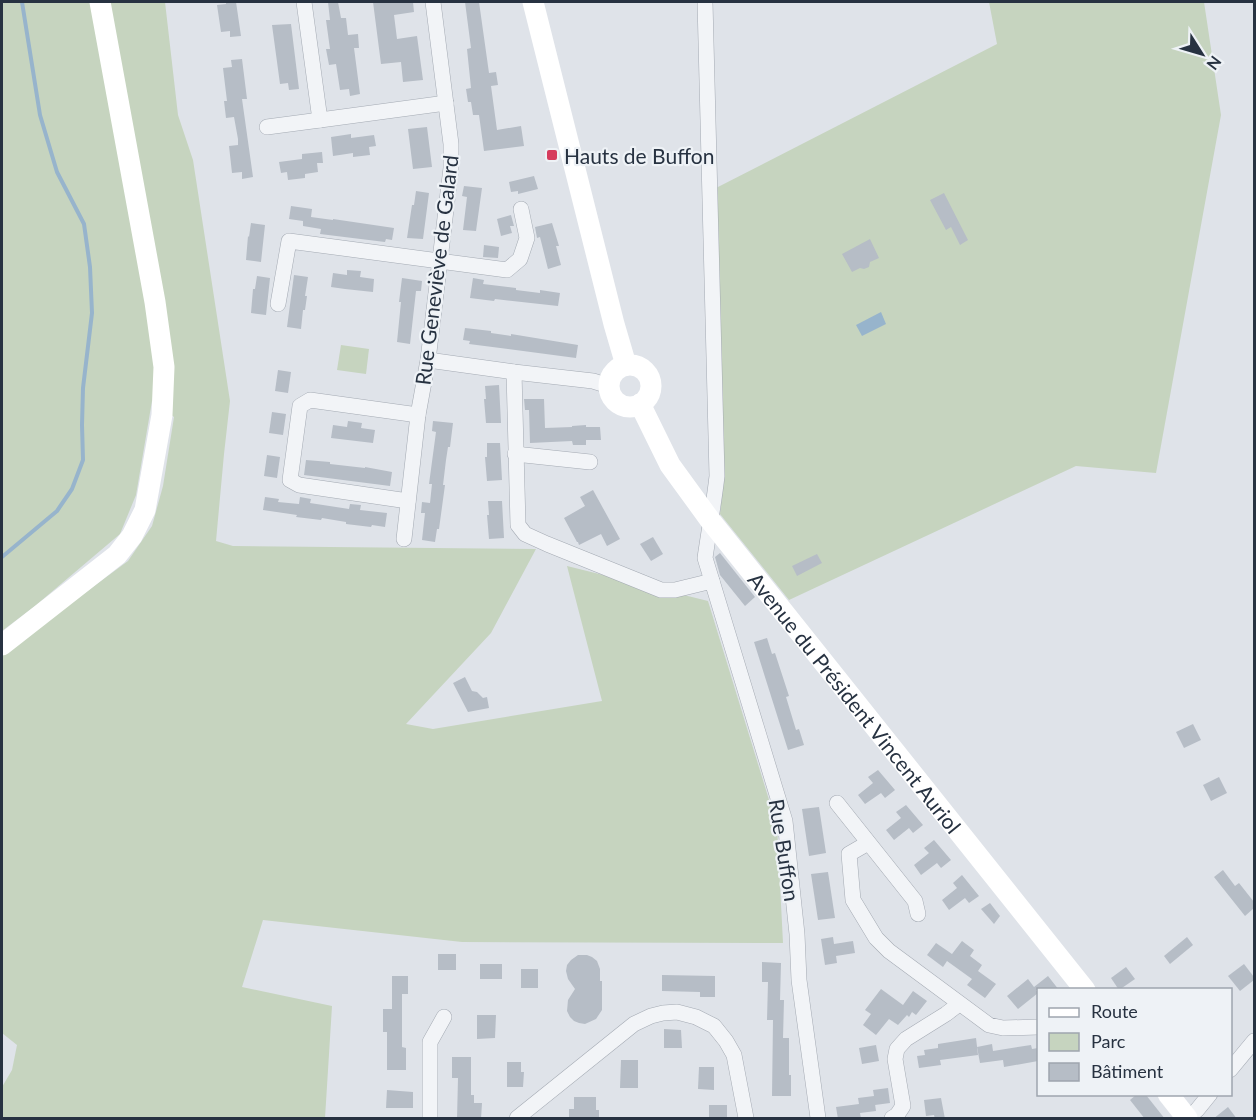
<svg xmlns="http://www.w3.org/2000/svg" width="1256" height="1120" font-family="Lato,sans-serif">
<rect width="100%" height="100%" fill="#dfe3e9"/>
<g fill="#c6d4bf">
<polygon points="2,2 165,2 178,115 193,160 230,401 224,454 216,541 233,546 536,549 491,633 406,724 433,729 602,701 567,566 708,601 777,826 783,943 462,942 263,920 242,987 332,1006 325,1118 2,1118 2,1087 12,1070 17,1045 2,1033 2,654 128,561 152,526 163,486 174,417 152,401 136,495 120,534 35,606 2,631"/>
<polygon points="989,2 1204,2 1221,115 1156,473 1076,466 789,600 720,514 724,473 716,188 997,44"/>
<polygon points="341,345 369,349 366,374 337,370"/>
</g>
<polygon fill="#97b4cc" points="881,312 886,324 862,336 856,325"/>
<g fill="none" stroke-linecap="round" stroke-linejoin="round">
<polyline stroke="#97b4cc" stroke-width="4" points="2,557 57,511 72,489 83,460 82,425 83,388 92,313 90,267 84,224 57,172 40,115 22,2"/>
</g>
<g fill="#b6bdc6">
<polygon points="226,2 236,2 241,36 230,37 230,31 221,32 217,5 226,4"/>
<polygon points="328,2 338,2 341,18 346,18 348,35 358,34 359,48 354,48 360,94 350,96 349,89 340,90 336,64 329,65 326,49 330,49 326,20 330,20"/>
<polygon points="373,2 413,2 414,12 394,15 397,39 417,36 423,80 403,82 401,62 381,64"/>
<polygon points="465,2 479,2 489,73 496,72 498,85 491,86 497,130 521,126 524,146 484,151 479,115 473,115 471,102 468,102 466,89 471,88 467,49 471,48"/>
<polygon points="291,24 299,89 289,90 288,83 280,84 272,25"/>
<polygon points="242,59 247,99 242,99 253,177 242,179 242,172 232,173 229,146 238,145 238,139 234,117 226,118 224,101 227,101 223,68 232,67 231,60"/>
<polygon points="427,127 432,167 413,169 408,129"/>
<polygon points="351,134 351,138 374,135 376,146 369,147 370,155 353,157 353,153 333,156 331,137"/>
<polygon points="322,152 323,163 317,163 318,172 305,174 305,178 288,180 287,172 281,173 279,162 302,159 302,154"/>
<polygon points="534,176 538,189 518,194 518,191 511,192 509,182"/>
<polygon points="464,186 482,188 476,231 463,230 467,197 462,196"/>
<polygon points="416,191 429,193 423,239 407,238 412,205 414,205"/>
<polygon points="944,193 968,240 960,245 951,227 946,230 930,200"/>
<polygon points="291,206 312,209 311,217 333,220 333,219 394,228 392,240 386,239 385,242 320,234 321,229 303,226 303,221 289,219"/>
<polygon points="511,215 514,226 510,226 512,233 501,236 497,219"/>
<polygon points="251,223 265,225 261,262 246,260 248,236 249,237"/>
<polygon points="552,223 559,246 556,246 561,265 548,269 540,237 537,238 535,227"/>
<polygon points="870,239 879,258 870,262 869,267 864,269 860,268 852,272 842,254"/>
<polygon points="484,245 499,247 498,258 483,257"/>
<polygon points="347,270 361,271 360,277 374,279 373,292 345,289 331,287 333,273 347,275"/>
<polygon points="294,275 308,277 305,296 307,296 305,310 303,310 301,329 287,327"/>
<polygon points="257,276 270,278 266,315 251,313 253,289 255,289"/>
<polygon points="402,278 422,281 421,291 416,291 410,344 397,342 401,302 399,302"/>
<polygon points="473,278 484,280 483,284 516,288 516,290 540,293 540,290 560,293 558,306 495,299 494,301 470,298"/>
<polygon points="465,328 491,331 491,333 511,336 511,334 578,345 576,358 469,344 470,341 463,340"/>
<polygon points="278,370 291,372 288,393 275,391"/>
<polygon points="499,385 501,423 486,423 484,399 486,399 485,386"/>
<polygon points="524,399 544,399 545,428 572,427 572,426 586,425 586,427 600,427 601,440 586,440 586,445 573,445 572,441 530,443 529,410 525,410"/>
<polygon points="272,412 286,414 283,435 269,433"/>
<polygon points="348,421 362,423 361,428 375,430 373,443 331,438 333,425 347,427"/>
<polygon points="433,421 453,423 450,447 448,447 446,460 443,485 445,485 439,529 437,529 435,542 422,540 425,513 421,513 422,502 430,503 432,484 429,484 436,432 432,431"/>
<polygon points="487,443 500,443 502,480 487,481 485,457 487,457"/>
<polygon points="267,455 280,457 277,478 264,476"/>
<polygon points="306,460 330,462 330,464 365,468 365,467 392,472 390,486 304,475"/>
<polygon points="593,490 620,539 607,546 601,534 579,545 578,542 577,542 564,518 585,506 580,497"/>
<polygon points="265,497 279,499 278,502 299,504 300,497 311,499 310,503 349,509 350,504 361,505 360,510 387,513 385,527 372,525 371,527 346,524 346,522 322,518 321,520 296,517 297,515 263,510"/>
<polygon points="488,501 502,501 504,538 489,539 487,515 489,515"/>
<polygon points="653,537 663,554 651,561 640,544"/>
<polygon points="720,553 755,597 745,606 720,575 715,557"/>
<polygon points="817,554 822,563 797,576 792,566"/>
<polygon points="767,638 772,654 775,653 789,696 786,697 796,730 799,729 804,745 788,750 754,642"/>
<polygon points="465,677 472,691 477,692 483,698 487,697 489,708 468,712 453,683"/>
<polygon points="1193,724 1201,740 1184,748 1176,732"/>
<polygon points="878,770 895,790 885,798 881,793 865,804 858,795 873,783 868,777"/>
<polygon points="1219,777 1227,793 1211,801 1203,785"/>
<polygon points="906,805 923,825 913,833 909,828 894,840 886,830 901,818 896,812"/>
<polygon points="819,807 826,853 809,856 802,809"/>
<polygon points="934,840 951,860 941,868 937,863 921,875 914,865 929,853 924,848"/>
<polygon points="1223,870 1235,886 1239,883 1254,902 1254,908 1245,916 1214,877"/>
<polygon points="828,872 835,918 818,920 811,874"/>
<polygon points="962,875 979,896 969,903 965,898 949,910 942,900 957,888 953,883"/>
<polygon points="990,903 1000,916 994,924 981,909"/>
<polygon points="833,937 834,944 853,941 855,953 836,956 837,963 825,965 821,939"/>
<polygon points="1187,937 1193,945 1170,964 1164,956"/>
<polygon points="962,941 974,950 970,956 982,965 978,971 996,984 985,998 967,985 972,979 947,961 943,967 927,955 936,943 952,954"/>
<rect x="438" y="954" width="18" height="16"/>
<polygon points="578,955 587,955 592,957 597,961 600,969 600,981 602,981 602,1010 596,1019 585,1024 579,1023 574,1021 570,1017 567,1011 568,1000 575,989 568,979 566,971 567,965 571,960"/>
<polygon points="762,962 781,963 780,1000 784,1000 783,1038 789,1038 789,1075 791,1075 791,1096 772,1096 773,1020 767,1020 768,982 762,982"/>
<rect x="480" y="964" width="22" height="15"/>
<polygon points="1244,964 1254,977 1254,980 1240,991 1228,976"/>
<polygon points="1126,967 1135,979 1119,990 1111,978"/>
<rect x="521" y="969" width="17" height="19"/>
<polygon points="662,975 715,976 715,997 700,997 700,992 662,991"/>
<polygon points="392,976 408,976 408,994 402,994 402,1047 406,1048 406,1070 387,1070 387,1032 383,1032 383,1009 392,1009"/>
<polygon points="1048,976 1059,990 1036,990 1038,993 1018,1009 1007,996 1028,979 1034,987"/>
<polygon points="881,989 903,1005 913,991 927,1001 916,1015 912,1012 909,1017 907,1015 898,1025 889,1019 876,1035 863,1025 871,1014 865,1010"/>
<polygon points="477,1015 496,1015 495,1038 477,1039"/>
<polygon points="664,1029 681,1030 682,1048 664,1048"/>
<polygon points="976,1038 978,1055 940,1060 941,1065 919,1068 917,1056 925,1055 924,1050 938,1048 938,1044"/>
<polygon points="992,1044 993,1051 1031,1045 1032,1049 1038,1048 1038,1061 1004,1067 1003,1060 980,1063 977,1047"/>
<polygon points="876,1045 879,1061 862,1064 859,1048"/>
<polygon points="452,1057 471,1057 471,1095 474,1095 474,1103 482,1103 481,1119 457,1119 458,1078 452,1078"/>
<polygon points="621,1060 638,1060 638,1088 620,1088"/>
<polygon points="507,1062 521,1062 521,1072 524,1072 523,1087 507,1087"/>
<polygon points="699,1067 714,1067 714,1090 698,1089"/>
<polygon points="888,1088 890,1103 875,1105 875,1104 876,1111 860,1113 861,1119 838,1119 836,1107 859,1104 858,1098 874,1096 873,1090"/>
<polygon points="387,1090 413,1092 413,1108 386,1108"/>
<polygon points="1136,1095 1146,1095 1165,1119 1145,1119 1130,1100"/>
<polygon points="574,1097 596,1097 596,1110 599,1110 599,1119 569,1119 569,1109 574,1109"/>
<polygon points="941,1098 945,1119 935,1119 934,1115 926,1116 924,1100"/>
<rect x="709" y="1105" width="18" height="14"/>
<polygon points="1228,1107 1237,1119 1213,1119"/>
</g>
<g fill="none" stroke-linecap="round" stroke-linejoin="round">
<defs>
<g id="street">
<polyline points="304,2 320,120 446,103"/>
<path d="M705,2L717,476C714,503 709,530 705,558L785,821L797,934L799,980L818,1118"/>
<polyline points="267,127 320,120"/>
<polyline points="278,304 289,241 507,270 520,259 527,238 521,209"/>
<polyline points="428,360 514,372 593,381 609,386"/>
<polyline points="514,372 518,525 525,534 547,544 661,590 675,590 712,581"/>
<polyline points="515,454 590,462"/>
<polyline points="408,501 299,485 290,480 300,406 310,400 418,415"/>
<polyline points="404,539 418,415 428,360 451,168 451,144 433,2"/>
<polyline points="837,803 915,901 918,914"/>
<polyline points="868,843 849,854 853,900 876,938 889,951 989,1025 1003,1028 1038,1027"/>
<polyline points="1230,1070 1254,1041"/>
<polyline points="430,1118 430,1042 444,1017"/>
<polyline points="517,1118 634,1024 651,1016 663,1013 677,1012 696,1017 714,1026 726,1041 734,1055 746,1118"/>
<polyline points="892,1118 897,1115 903,1106 895,1059 897,1049 906,1039 946,1014 959,1004"/>
<polyline points="1187,1118 1197,1110 1210,1094"/>
</g>
</defs>
<use href="#street" stroke="#a4aab3" stroke-width="16"/>
<use href="#street" stroke="#f2f4f7" stroke-width="15"/>
<g stroke="#fff" stroke-width="21">
<polyline points="533,2 614,324 626,365"/>
<circle cx="630" cy="386" r="21"/>
<path id="s1" d="M640,404L670,465L710,520L1085,990"/>
<polyline points="2,645 117,555 132,536 145,510 162,415 164,367 155,302 100,2"/>
<polyline points="1168,1094 1187,1118"/>
</g>
</g>
<rect fill="#d63c5d" stroke="#eef2f6" stroke-width="2" x="546" y="149" width="12" height="12" rx="3"/>
<g text-anchor="middle" dominant-baseline="central" stroke-width="4.5" stroke-linejoin="round" paint-order="stroke">
<g font-size="21" fill="#273241" stroke="#eef2f6" text-anchor="start">
<text x="564" y="155">Hauts de Buffon</text>
</g>
<g font-size="21" fill="#273241" stroke="#eef2f6">
<text transform="translate(436 270) rotate(-83)">Rue Geneviève de Galard</text>
<text stroke="none"><textPath href="#s1" startOffset="369">Avenue du Président Vincent Auriol</textPath></text>
<text transform="translate(785 850) rotate(81)">Rue Buffon</text>
</g>
</g>
<rect width="1256" height="1120" fill="none" stroke="#273241" stroke-width="6"/>
<rect x="1037" y="988" width="195" height="108" fill="#eef2f6" stroke="#9ea5ae" stroke-width="1.5"/>
<rect x="1049" y="1008" width="30" height="9" fill="#ffffff" stroke="#9ea5ae" stroke-width="1.5"/>
<text x="1091" y="1018" font-size="18" fill="#273241">Route</text>
<rect x="1049" y="1033" width="30" height="18" fill="#c6d4bf" stroke="#9ea5ae" stroke-width="1.5"/>
<text x="1091" y="1048" font-size="18" fill="#273241">Parc</text>
<rect x="1049" y="1063" width="30" height="18" fill="#b6bdc6" stroke="#9ea5ae" stroke-width="1.5"/>
<text x="1091" y="1078" font-size="18" fill="#273241">Bâtiment</text>
<g transform="translate(1202 54) rotate(127)" stroke="#eef2f6" stroke-width="4.5" paint-order="stroke">
<path d="M0-4.5L10 22L0 15L-10 22Z" fill="#273241"/>
<text y="-9" font-size="16" font-weight="bold" text-anchor="middle" fill="#273241">N</text>
</g>
</svg>
